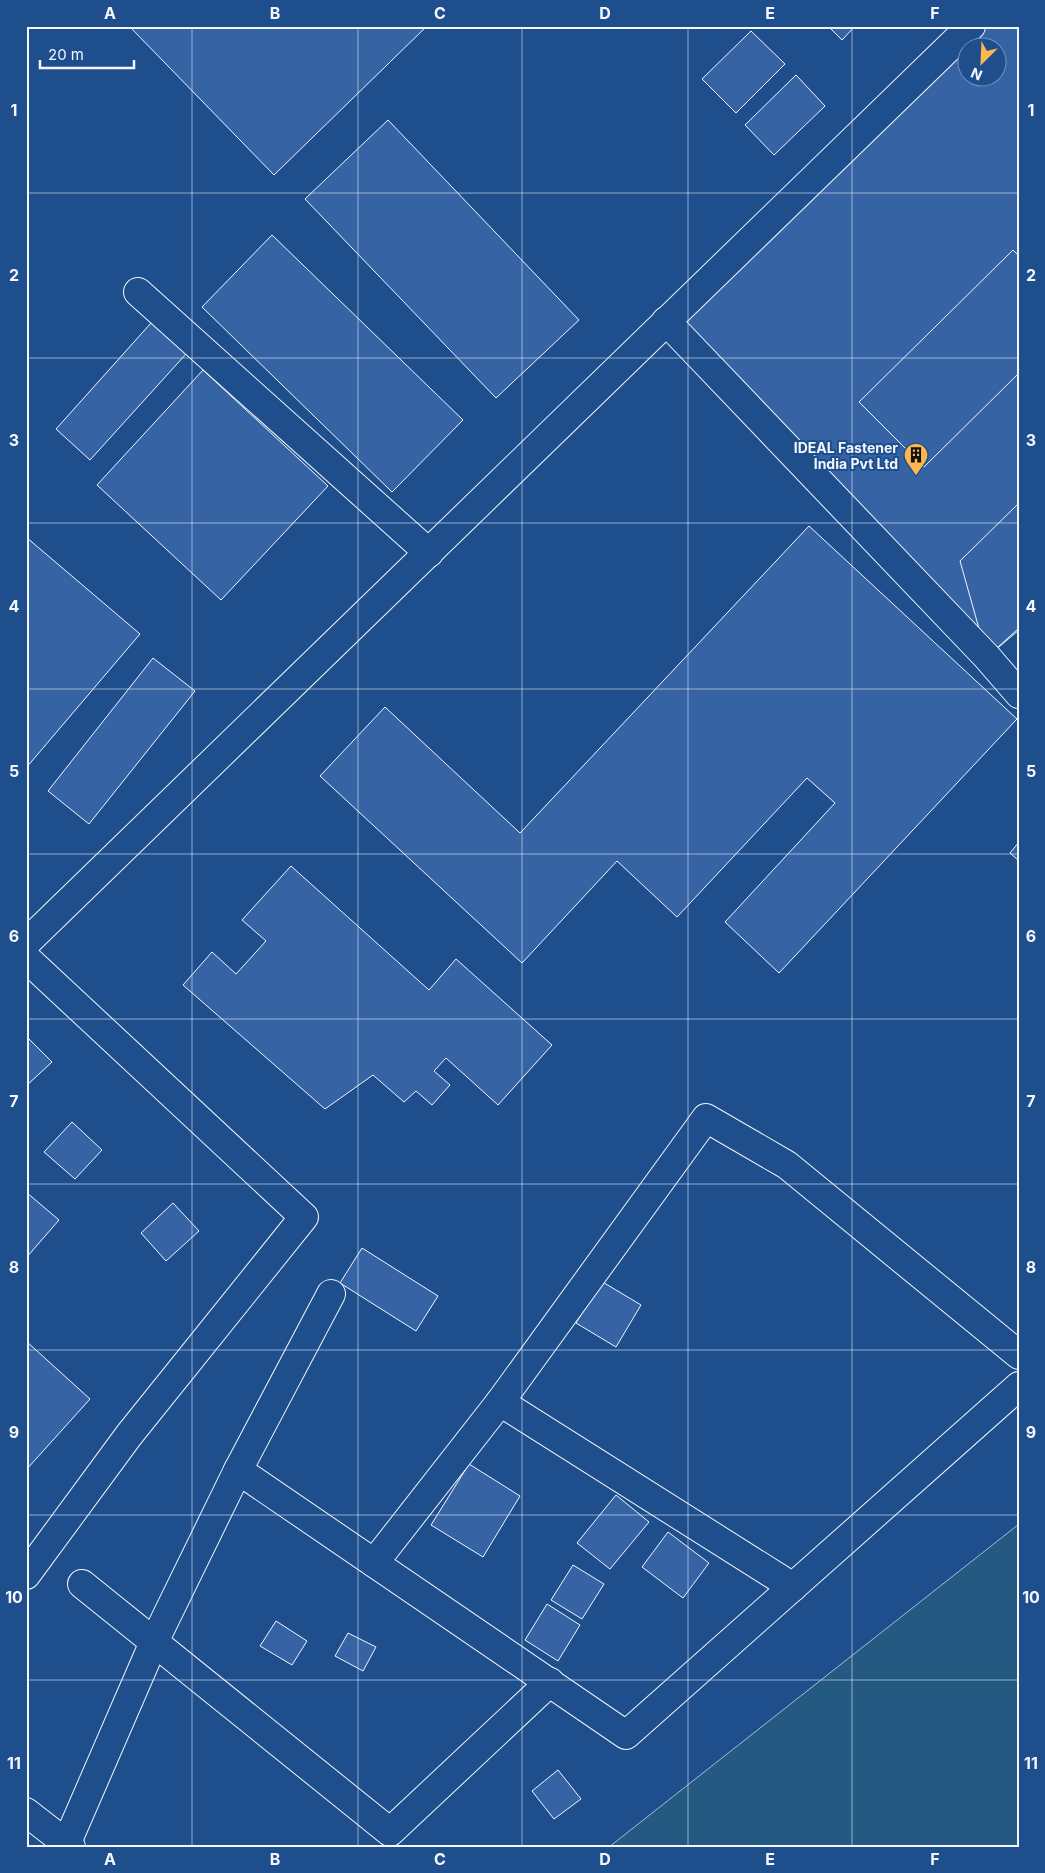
<svg xmlns="http://www.w3.org/2000/svg" width="1045" height="1873" font-family="Inter,sans-serif">
<rect width="100%" height="100%" fill="#1f4e8c"/>
<polygon fill="#245a82" stroke="#a8bbd7" points="1019,1524 1019,1847 609,1847"/>
<g fill="#3563a3" stroke="#f2f6ff" fill-rule="evenodd">
<polygon points="129,26 427,26 274,175"/>
<polygon points="828,26 855,26 842,40"/>
<path d="M971,26H1019V630L987,657L666,321ZM968,48H998V78H968Z"/>
<polygon points="751,31 785,64 736,113 702,79"/>
<polygon points="796,75 825,106 774,155 745,125"/>
<polygon points="388,120 579,320 496,398 305,199"/>
<polygon points="272,235 463,420 392,492 202,307"/>
<polygon points="1013,250 1019,256 1019,373 924,467 859,402"/>
<polygon points="151,323 186,354 90,460 56,429"/>
<polygon points="203,370 328,486 221,600 97,485"/>
<polygon points="1019,503 1019,628 987,657 960,561"/>
<polygon points="809,526 1017,719 779,973 725,922 835,803 807,778 677,917 617,861 522,963 320,776 385,707 520,833"/>
<polygon points="26,537 140,634 26,768"/>
<polygon points="153,658 195,691 89,824 48,791"/>
<polygon points="1019,842 1019,861 1010,853"/>
<polygon points="291,866 429,990 456,959 552,1045 498,1105 446,1058 434,1071 450,1085 432,1105 416,1091 404,1102 373,1075 325,1109 183,985 212,952 236,974 266,941 242,920"/>
<polygon points="26,1036 52,1062 26,1086"/>
<polygon points="72,1122 102,1150 75,1179 44,1152"/>
<polygon points="26,1192 59,1220 26,1258"/>
<polygon points="173,1203 199,1231 166,1261 141,1233"/>
<polygon points="362,1248 438,1296 416,1331 340,1283"/>
<polygon points="601,1281 641,1305 616,1347 576,1323"/>
<polygon points="26,1341 90,1399 26,1470"/>
<polygon points="469,1464 520,1496 483,1557 431,1525"/>
<polygon points="616,1495 649,1522 610,1569 577,1543"/>
<polygon points="668,1532 709,1563 683,1598 642,1567"/>
<polygon points="573,1565 604,1584 582,1619 551,1600"/>
<polygon points="547,1604 580,1625 558,1661 525,1640"/>
<polygon points="276,1621 307,1641 292,1665 260,1646"/>
<polygon points="348,1633 376,1647 363,1671 335,1656"/>
<polygon points="558,1770 581,1799 554,1819 532,1791"/>
</g>
<g fill="none" stroke-linecap="round" stroke-linejoin="round">
<defs>
<g id="minor">
<polyline points="138,292 429,553"/>
<polyline points="666,321 987,657 1019,694"/>
<polyline points="26,943 971,26"/>
<polyline points="26,958 304,1217 129,1435 26,1575"/>
<polyline points="500,1402 793,1587"/>
<polyline points="238,1470 626,1735 1019,1386"/>
<polyline points="374,1563 500,1402 706,1118 787,1165 1019,1355"/>
<polyline points="82,1584 390,1832 550,1682"/>
<polyline points="26,1812 71,1847"/>
<polyline points="65,1847 154,1642 238,1470 331,1294"/>
</g>
</defs>
<use href="#minor" stroke="#f2f6ff" stroke-width="30"/>
<use href="#minor" stroke="#1f4e8c" stroke-width="28"/>
</g>
<path fill="none" stroke="#f2f6ff" stroke-width="1" stroke-opacity="0.55" d="M192,26V1847M358,26V1847M522,26V1847M688,26V1847M852,26V1847M26,193H1019M26,358H1019M26,523H1019M26,689H1019M26,854H1019M26,1019H1019M26,1184H1019M26,1350H1019M26,1515H1019M26,1680H1019"/>
<defs>
<symbol id="building-pin" viewBox="-11 -11 22 30"><path d="M0 17L-7.5 6A9.5 9.5 0 1 1 7.5 6Z" fill="#ffb74d" stroke="#1f4e8c"/><path d="M-4-6H4V6H1V3H-1V6H-4ZM-2.5-4.3h1.7v1.8h-1.7ZM.8-4.3h1.7v1.8H.8ZM-2.5-1h1.7V.8h-1.7ZM.8-1h1.7V.8H.8Z" fill="#111"/></symbol>
</defs>
<g fill-rule="evenodd">
<use href="#building-pin" x="902" y="441" width="28" height="38"/>
</g>
<g text-anchor="middle" dominant-baseline="central" stroke-width="4" stroke-linejoin="round" paint-order="stroke">
<g font-size="14" font-weight="bold" fill="#f2f6ff" stroke="#1f4e8c" text-anchor="end">
<text x="898" y="447">IDEAL Fastener<tspan x="898" dy="16">India Pvt Ltd</tspan></text>
</g>
</g>
<rect width="1045" height="1873" fill="none" stroke="#1f4e8c" stroke-width="55"/>
<g transform="translate(982 62) rotate(204)"><circle r="24" fill="#1f4e8c" stroke="#7391ba"/>
<path d="M0-4L9 19L0 12L-9 19Z" fill="#ffb74d"/>
<text y="-8" font-size="14" font-weight="bold" text-anchor="middle" fill="#f2f6ff">N</text>
</g>
<path d="M40 60v8h94v-8" fill="none" stroke="#f2f6ff" stroke-width="2.5"/>
<text x="48" y="60" font-size="15" fill="#f2f6ff" stroke="#1f4e8c" stroke-width="4" paint-order="stroke">20 m</text>
<rect x="28" y="28" width="990" height="1818" fill="none" stroke="#f2f6ff" stroke-width="2"/>
<g font-size="16" text-anchor="middle" font-weight="bold" fill="#f2f6ff">
<text x="110" y="19">A</text>
<text x="275" y="19">B</text>
<text x="440" y="19">C</text>
<text x="605" y="19">D</text>
<text x="770" y="19">E</text>
<text x="935" y="19">F</text>
<text x="14" y="116">1</text>
<text x="1031" y="116">1</text>
<text x="14" y="281">2</text>
<text x="1031" y="281">2</text>
<text x="14" y="446">3</text>
<text x="1031" y="446">3</text>
<text x="14" y="612">4</text>
<text x="1031" y="612">4</text>
<text x="14" y="777">5</text>
<text x="1031" y="777">5</text>
<text x="14" y="942">6</text>
<text x="1031" y="942">6</text>
<text x="14" y="1107">7</text>
<text x="1031" y="1107">7</text>
<text x="14" y="1273">8</text>
<text x="1031" y="1273">8</text>
<text x="14" y="1438">9</text>
<text x="1031" y="1438">9</text>
<text x="14" y="1603">10</text>
<text x="1031" y="1603">10</text>
<text x="14" y="1769">11</text>
<text x="1031" y="1769">11</text>
<text x="110" y="1865">A</text>
<text x="275" y="1865">B</text>
<text x="440" y="1865">C</text>
<text x="605" y="1865">D</text>
<text x="770" y="1865">E</text>
<text x="935" y="1865">F</text>
</g>
</svg>
